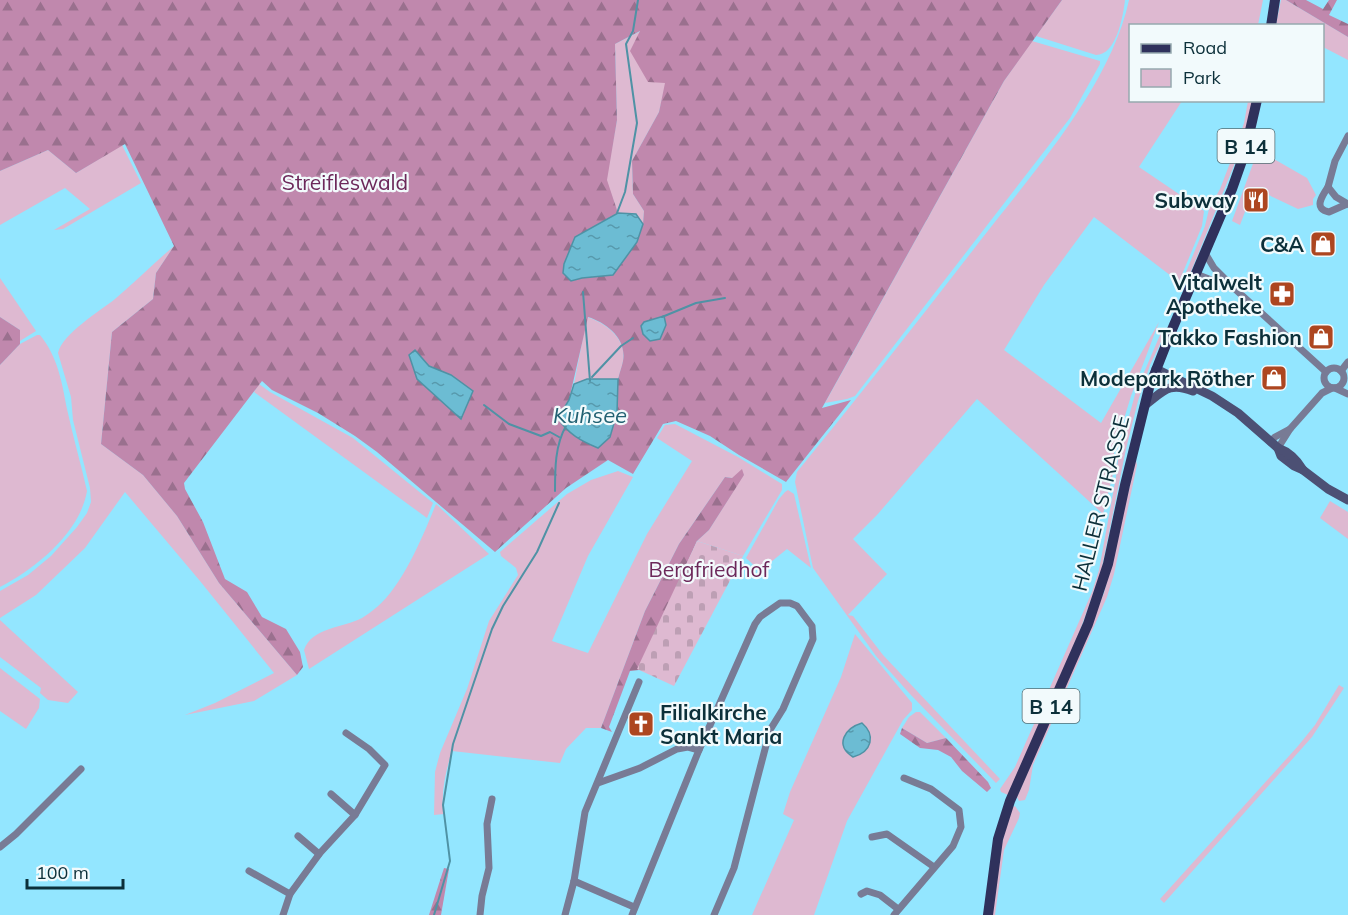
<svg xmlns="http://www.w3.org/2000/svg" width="1348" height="915" font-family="Mulish,sans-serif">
<defs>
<pattern id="forest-firs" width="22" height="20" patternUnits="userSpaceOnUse" patternTransform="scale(1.5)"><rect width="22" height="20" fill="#c088ad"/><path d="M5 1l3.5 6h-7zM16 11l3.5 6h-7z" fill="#9a708e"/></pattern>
<pattern id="cemetery-stones" width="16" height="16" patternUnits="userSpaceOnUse" patternTransform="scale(1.5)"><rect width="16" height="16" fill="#deb9d1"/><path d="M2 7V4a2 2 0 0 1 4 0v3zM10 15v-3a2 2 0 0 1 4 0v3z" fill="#bd9fb4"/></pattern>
<pattern id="water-ripples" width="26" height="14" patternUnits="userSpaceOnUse" patternTransform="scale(1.5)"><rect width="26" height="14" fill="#6cbcd3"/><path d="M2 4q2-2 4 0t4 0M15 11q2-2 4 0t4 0" fill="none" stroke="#5799ac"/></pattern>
</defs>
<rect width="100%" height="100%" fill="#93e6ff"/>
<g fill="#deb9d1">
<path d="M1062,0H1125C1123,17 1116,55 1096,55L1036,36Z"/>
<path d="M1129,0H1263L1258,25L1130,26V100L1182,101L1139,167L1204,211L1202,226L1179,282L1094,217L1044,285L1004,350L1101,423L1159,322L1131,396L1114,452V470L1103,514L977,399L877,515L853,539L887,574L848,615L853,616L883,655L1000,779L996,783L910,694L876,656L813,568L795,482L797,472C859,396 920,319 980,241C1033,173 1111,85 1129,0Z"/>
<polygon points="1281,0 1286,0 1348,37 1348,60 1323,47 1322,26 1276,24"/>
<polygon points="641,31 666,82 659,112 632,161 633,194 644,211 643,224 636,214 618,213 606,180 617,120 615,44"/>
<polygon points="1032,41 1100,61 1100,64 1070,118 855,396 847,399 825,403 1004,81"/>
<polygon points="1248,101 1254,101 1241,148 1188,279 1184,277 1205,226 1209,209 1220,189 1235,150 1244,123"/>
<polygon points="122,145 141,183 63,229 54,230 90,209 65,188 0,225 0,171 48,150 76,173"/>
<polygon points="1258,150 1307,178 1316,195 1313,199 1313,205 1298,209 1254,188 1240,225 1232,221"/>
<path d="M174,246L156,273L153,299L112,332L101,444L143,475L177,516L219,583L297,675L254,701L185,715L215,703L274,673L200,581L125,492L85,548L36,595L0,618V591L28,575L51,556L77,527L87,513L91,502L90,488L73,420L71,397L58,353C62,334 100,311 115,299C135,282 154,263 174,246Z"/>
<polygon points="0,278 36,331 20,341 20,330 0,317"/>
<path d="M587,317C606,323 627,339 623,361C622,367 619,374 618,379H587L574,384Z"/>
<polygon points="1163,328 1161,342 1150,365 1138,401 1126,449 1101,572 1078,636 1008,795 1001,792 1000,789 1015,767 1092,592 1099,570 1116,477 1119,452 1136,391"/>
<path d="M37,335H40C58,357 62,383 67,409C73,437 81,464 87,491C80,533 35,569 0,587V365L20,344Z"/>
<polygon points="259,384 270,392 353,438 433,503 427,518 254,392"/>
<path d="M675,424L738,457L782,484V490L743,556L697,541L709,530L744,474L732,478L725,477L679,544L645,611L601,728H586L566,749L560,763L452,751C446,771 440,793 444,814L434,815L435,772L440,753L467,689L489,621L518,575L516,568L501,556L500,552L567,494L591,480L618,471L633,477L588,556L552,641L588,653L647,534L692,461L657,438L665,425Z"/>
<polygon points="1136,460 1137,465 1114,574 1107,597 1033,765 1029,790 1025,800 1019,801 1017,797 1104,593"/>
<polygon points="788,490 794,494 811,568 787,549 760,571 746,558 779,499 785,492"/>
<polygon points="1330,501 1348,512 1348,539 1320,518"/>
<path d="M436,504L489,554L309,669L304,650C312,627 343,628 362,618C367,615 372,611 377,607C403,585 423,536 436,504Z"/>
<polygon points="0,620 78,692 68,703 48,700 40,693 41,688 0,657"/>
<polygon points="855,634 912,703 912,710 903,720 847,821 814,915 752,915 794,820 783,814 790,792 841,677"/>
<polygon points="0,668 40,699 39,708 26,729 0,711"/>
<polygon points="1339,685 1344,688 1312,737 1164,903 1160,899 1298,746 1315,725"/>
<polygon points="916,712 920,712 946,738 927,743 902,728 909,717"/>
<polygon points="1015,806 1020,813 1019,818 1004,850 995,915 991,915 1001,848 1010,809"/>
</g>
<g fill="url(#forest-firs)" fill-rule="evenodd">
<path d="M0,0H1062L1004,81L822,408L851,400L786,482L739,455L710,436L676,421L663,424L633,474L608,460L566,488L495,552L377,452L355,436L318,413L272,390L262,381L184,483L185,489L203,522L225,579L247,592L262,617L286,629L300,652L303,667L297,675L219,583L177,516L143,475L101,444L112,332L153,299L156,273L174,246L125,144L76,173L48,150L0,171ZM640,31L630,51L648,82L665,83L659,112L632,161L633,194L644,211L643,224L613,275L582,278L563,272L575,237L618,213L607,180L617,120L615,44ZM588,317C607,323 627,339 623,361C622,367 619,373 618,380C616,390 617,402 617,413L559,418L569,400ZM415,350L429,366L461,419L417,379Z"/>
<polygon points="1286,0 1306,0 1323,9 1329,0 1337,0 1329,15 1348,24 1348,37"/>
<polygon points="0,317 20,330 20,344 0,365"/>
<polygon points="742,469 744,475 709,530 697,541 639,670 630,671 609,727 612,732 601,728 645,611 679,544 725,477 732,478"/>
<polygon points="902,728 927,743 946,738 988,782 991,788 987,792 962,771 951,757 938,750 920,748 900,734"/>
<polygon points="444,868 449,869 441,915 429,915"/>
</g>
<polygon fill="url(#cemetery-stones)" points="697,541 743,556 674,686 637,669"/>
<g fill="url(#water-ripples)" stroke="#4f92a5" stroke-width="1.5">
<polygon points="618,213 636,214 643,224 637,242 613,275 582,278 571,281 563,273 564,264 575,237"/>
<polygon points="664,316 666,325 660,339 650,341 643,334 641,326 644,322"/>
<polygon points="415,350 429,366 451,375 473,391 461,419 417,379 409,355"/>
<path d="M587,379H618L617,413L610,437L598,448C581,441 568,434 558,418L569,400L574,384Z"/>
<path d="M862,723C876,735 872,752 853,757C834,745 845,728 862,723Z"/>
</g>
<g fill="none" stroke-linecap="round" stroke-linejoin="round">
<g stroke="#4f92a5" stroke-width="2">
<polyline points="617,213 625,192 637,123 626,44 633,31 638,0"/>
<polyline points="583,292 590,381"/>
<polyline points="662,317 696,303 725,298"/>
<polyline points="592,377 621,346 633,338"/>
<polyline points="484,405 509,424 541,436 550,432 559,437"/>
<path d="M555,491C555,469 555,445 566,426"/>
<polyline points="434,915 450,861 443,805 453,744 492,629 503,606 537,552 559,503"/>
</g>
<g stroke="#787b95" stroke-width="7">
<polyline points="1348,136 1335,161 1328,187 1336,197 1348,204"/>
<path d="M1328,187C1322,196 1313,209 1329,212L1347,204"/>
<polyline points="1205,253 1214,268 1235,289 1326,372"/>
<polyline points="1196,274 1232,288"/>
<circle cx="1334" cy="378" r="10"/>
<polyline points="1341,371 1348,362"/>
<polyline points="1335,388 1348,394"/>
<polyline points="1270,442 1275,437 1290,429"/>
<polyline points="1278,448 1290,429 1322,393 1332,388"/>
<polyline points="598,783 640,768 677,749 688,747 699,750"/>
<polyline points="331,794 355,815"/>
<polyline points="298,836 319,854"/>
<polyline points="872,837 887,834 934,867"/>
<polyline points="0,847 16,834 81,769"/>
<polyline points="249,871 290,894"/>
<polyline points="574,881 634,907"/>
<polyline points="861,894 867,891 880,895 898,909"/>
<polyline points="283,915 290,894 320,853 355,815 385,765 369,749 346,733"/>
<polyline points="480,915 482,896 489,868 487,824 492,799"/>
<polyline points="565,915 574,881 585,812 639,682"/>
<polyline points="632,915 699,750 755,624 760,617 780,603 790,603 797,606 812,626 813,639 783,709 770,730 734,868 714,915"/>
<polyline points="894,915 953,846 961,827 959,810 931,789 904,778"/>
</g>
<g stroke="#4c5074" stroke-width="9">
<polyline points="1156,369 1212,396 1238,413 1278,448 1281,456 1294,466 1303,470 1328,489 1348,500"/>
<path d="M1145,405C1163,392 1168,381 1193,391"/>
<path d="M1278,448C1289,452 1297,460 1303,470"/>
</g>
<g stroke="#2f315c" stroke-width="10">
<polyline points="1271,26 1275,0"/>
<polyline points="988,915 998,839 1010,801 1088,624 1108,564 1125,485 1149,388 1171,332 1232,189 1245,152 1257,100"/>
</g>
</g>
<defs>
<symbol id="restaurant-square" viewBox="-11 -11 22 22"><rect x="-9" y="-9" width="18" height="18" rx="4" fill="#ad4620" stroke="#f2fafc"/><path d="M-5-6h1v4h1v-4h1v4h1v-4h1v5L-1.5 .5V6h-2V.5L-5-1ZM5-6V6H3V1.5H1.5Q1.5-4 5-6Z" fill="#fff"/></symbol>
<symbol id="shop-square" viewBox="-11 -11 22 22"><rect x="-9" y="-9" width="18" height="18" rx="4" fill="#ad4620" stroke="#f2fafc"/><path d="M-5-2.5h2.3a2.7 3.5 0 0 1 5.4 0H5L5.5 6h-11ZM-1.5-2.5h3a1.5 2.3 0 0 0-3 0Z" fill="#fff"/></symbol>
<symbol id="pharmacy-square" viewBox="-11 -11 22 22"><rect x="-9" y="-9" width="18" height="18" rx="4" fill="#ad4620" stroke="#f2fafc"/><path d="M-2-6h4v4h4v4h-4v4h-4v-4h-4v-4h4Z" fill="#fff"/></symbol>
<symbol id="church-square" viewBox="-11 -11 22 22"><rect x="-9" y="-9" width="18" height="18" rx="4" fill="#ad4620" stroke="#f2fafc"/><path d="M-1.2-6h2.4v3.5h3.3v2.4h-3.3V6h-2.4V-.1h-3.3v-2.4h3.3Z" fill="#fff"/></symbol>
</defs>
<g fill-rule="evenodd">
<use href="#restaurant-square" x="1241" y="185" width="30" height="30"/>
<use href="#shop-square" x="1308" y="229" width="30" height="30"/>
<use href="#pharmacy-square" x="1267" y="279" width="30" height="30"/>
<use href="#shop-square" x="1306" y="322" width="30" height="30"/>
<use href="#shop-square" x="1259" y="363" width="30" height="30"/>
<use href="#church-square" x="626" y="709" width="30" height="30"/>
</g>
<g text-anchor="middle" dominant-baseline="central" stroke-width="4.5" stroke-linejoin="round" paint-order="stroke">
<g fill="#f2fafc" stroke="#516d74" stroke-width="1.5">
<rect x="1217.5" y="129" width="57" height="34" rx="4.5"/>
<rect x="1022.5" y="689" width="57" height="34" rx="4.5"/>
</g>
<g font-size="20" font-weight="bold" fill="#0c303a">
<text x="1246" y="146">B 14</text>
<text x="1051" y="706">B 14</text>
</g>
<g font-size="21" fill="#6c285a" stroke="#f2fafc">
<text x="345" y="182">Streifleswald</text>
<text x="709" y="569">Bergfriedhof</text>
</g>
<g font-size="21" font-weight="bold" fill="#0c303a" stroke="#f2fafc" text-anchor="end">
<text x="1236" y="200">Subway</text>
<text x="1304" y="244">C&amp;A</text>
<text x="1262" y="282">Vitalwelt<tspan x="1262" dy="24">Apotheke</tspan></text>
<text x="1302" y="337">Takko Fashion</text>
<text x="1254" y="378">Modepark Röther</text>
<text x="660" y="712" text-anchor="start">Filialkirche<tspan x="660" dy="24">Sankt Maria</tspan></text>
</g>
<g font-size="21" fill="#0c303a" stroke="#f2fafc">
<text transform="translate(1100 503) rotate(-76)">HALLER STRASSE</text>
</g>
<g font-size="22" font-style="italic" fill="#216172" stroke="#f2fafc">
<text x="590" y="415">Kuhsee</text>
</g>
</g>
<rect x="1129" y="24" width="195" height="78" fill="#f2fafc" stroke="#96a9ae" stroke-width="1.5"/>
<rect x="1141" y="44" width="30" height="9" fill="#2f315c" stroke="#96a9ae" stroke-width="1.5"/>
<text x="1183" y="54" font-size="18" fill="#0c303a">Road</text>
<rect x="1141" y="69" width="30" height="18" fill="#deb9d1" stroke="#96a9ae" stroke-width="1.5"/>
<text x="1183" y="84" font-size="18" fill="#0c303a">Park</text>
<path d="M27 879v9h96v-9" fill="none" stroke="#0c303a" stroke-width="3"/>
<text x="36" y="879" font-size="18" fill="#0c303a" stroke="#f2fafc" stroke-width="4.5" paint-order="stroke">100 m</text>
</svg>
